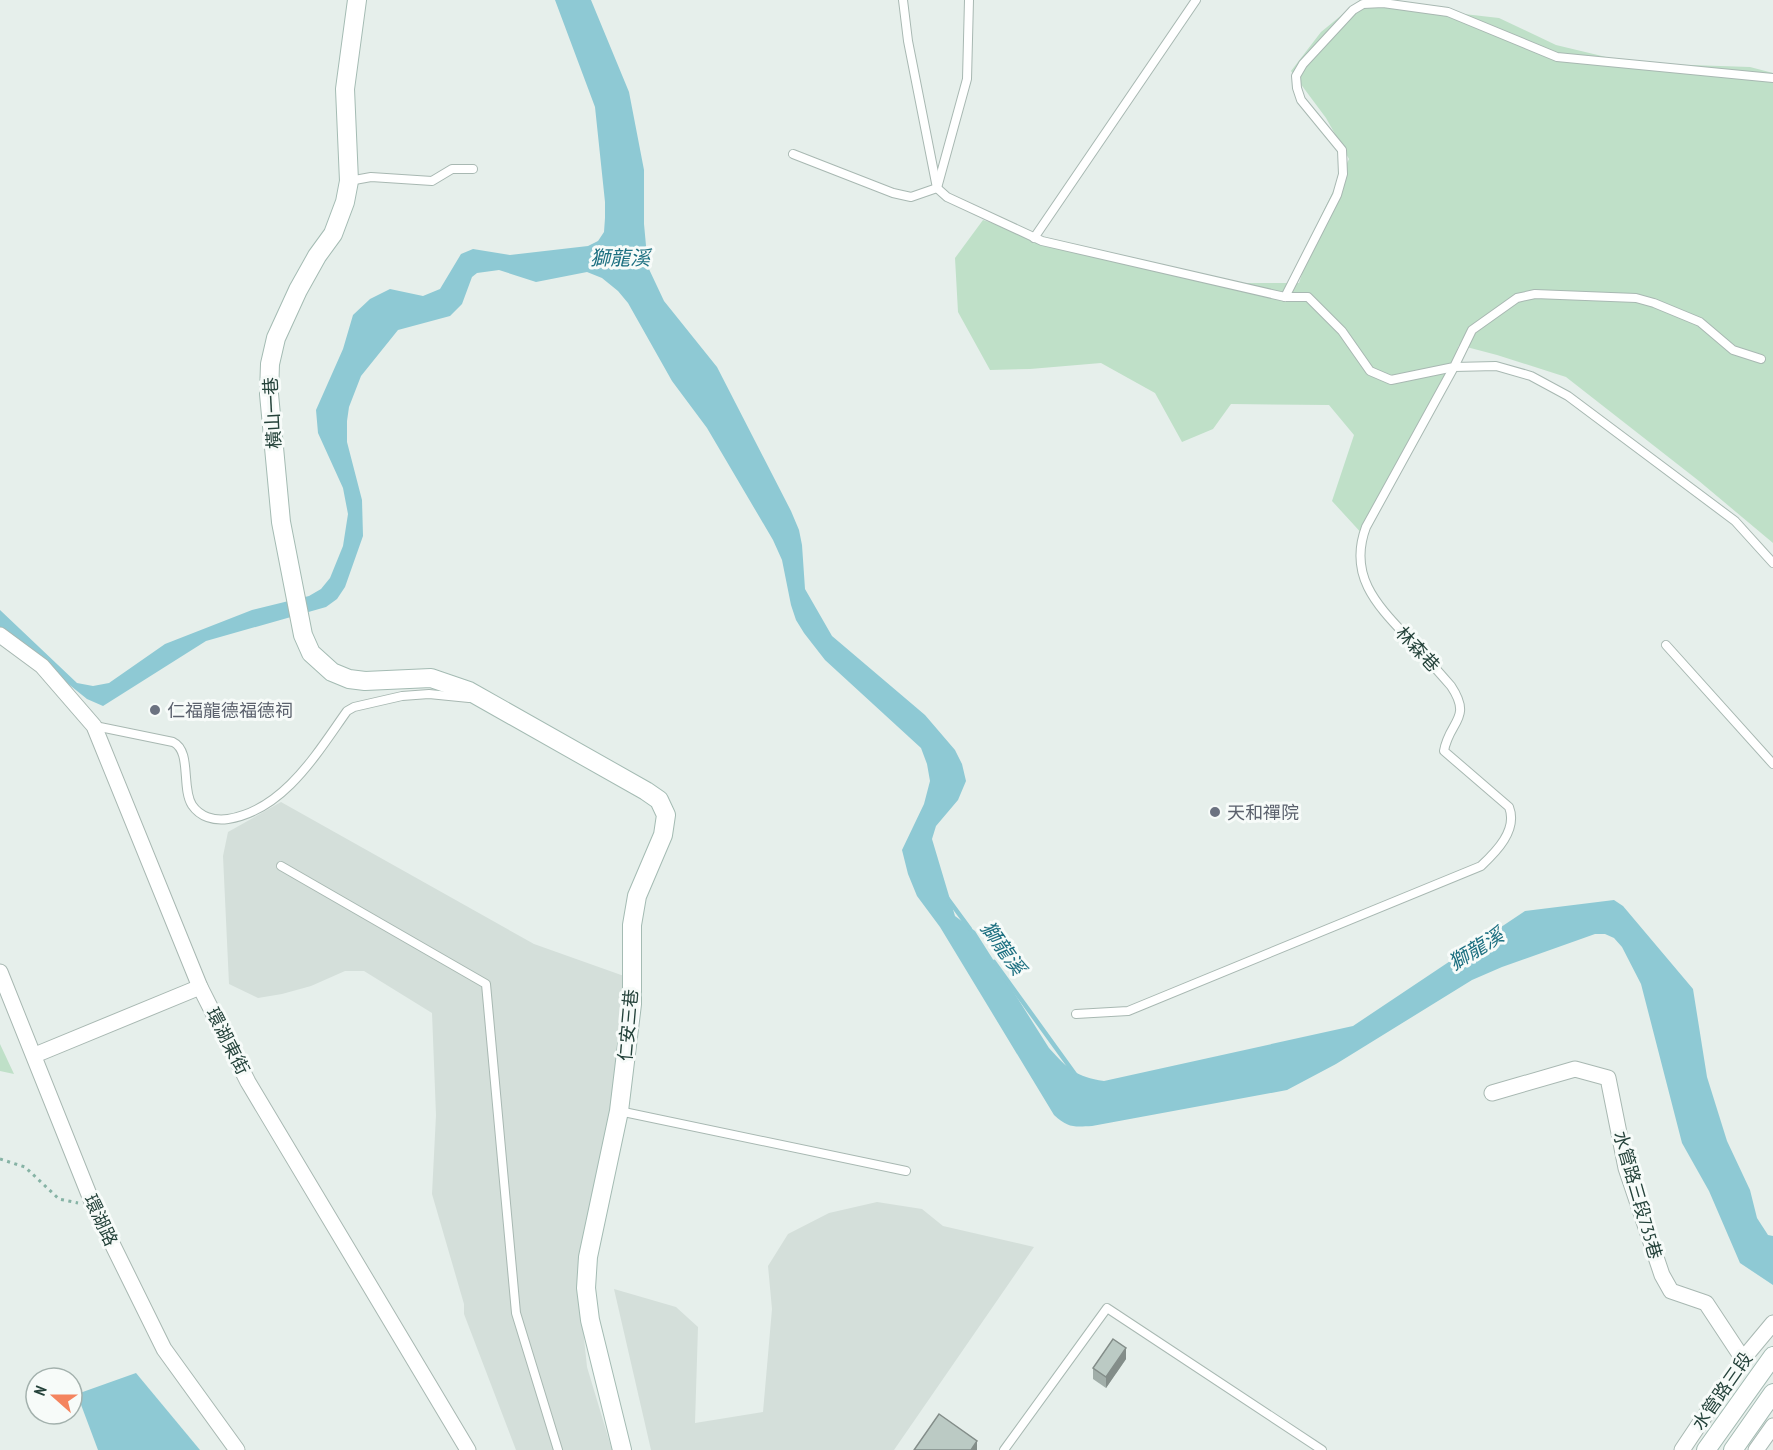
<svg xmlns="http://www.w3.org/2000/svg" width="1773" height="1450" font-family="'PT Sans Narrow','Noto Sans TC',sans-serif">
<rect width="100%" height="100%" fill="#e6efeb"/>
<g fill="#d4dfda">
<polygon points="281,802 534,944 624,976 613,1109 603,1168 583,1236 579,1290 587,1367 612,1450 516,1450 464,1314 464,1304 432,1194 436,1115 432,1013 364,971 345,971 311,986 282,994 258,998 229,984 223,856 228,832"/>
<polygon points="877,1202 922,1209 943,1226 1034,1247 894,1450 651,1450 614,1289 676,1307 698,1327 695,1423 763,1412 772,1309 768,1266 788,1234 829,1213"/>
</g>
<g fill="#bfe0c8">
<polygon points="1360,0 1409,4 1464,14 1499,18 1556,45 1631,63 1750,67 1773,73 1773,543 1699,481 1566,377 1497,355 1459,345 1433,410 1403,469 1384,499 1365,537 1332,501 1354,435 1329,405 1231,404 1213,429 1182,442 1155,393 1101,363 1030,369 990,370 958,312 955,258 983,220 1093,255 1205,283 1299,283 1320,218 1349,159 1326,118 1291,71 1321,32"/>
<polygon points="0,1044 14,1074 0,1071"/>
</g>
<g fill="#8ec9d4">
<path d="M555,0H591L629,92L644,170V224L648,267L664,301L717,367L791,511L799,530L802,545L805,589L832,636L925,715L955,750L962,764L966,781L958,800L936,826L932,839L955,916L975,931L1049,1048C1068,1069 1076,1077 1104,1081L1353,1026L1525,911L1614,900L1623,906L1693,989L1707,1077L1727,1141L1750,1190L1757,1218L1768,1235L1773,1236V1285L1740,1263L1709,1191L1682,1143L1641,984L1622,947L1614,938L1605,934H1595L1502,967L1472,980L1336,1064L1287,1090L1092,1126C1074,1127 1068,1128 1054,1115L940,927L917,896L908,874L902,850L924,804L930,781L927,764L921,748L825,660L804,633L796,620L791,605L782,560L773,540L707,428L672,381L628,303L618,291L602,278L587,272L536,282L499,270L477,273L472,277L462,304L450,316L398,330L361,376L349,407L347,421V442L362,500L363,536L345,587L337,599L326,607L206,641L103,706L87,699L0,629V610L77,683L93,686L109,683L165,644L252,610L309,596L321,589L330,578L343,546L348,514L343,488L318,433L316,410L343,349L353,315L370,299L390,289L423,296L440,289L461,254L473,249L510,255L588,246L598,241L604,232L605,218V202L595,107Z"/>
<polygon points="136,1373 200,1450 98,1450 77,1394"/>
</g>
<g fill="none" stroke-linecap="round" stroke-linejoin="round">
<g stroke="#8ec9d4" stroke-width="4.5">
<polyline points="948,899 970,929"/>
<polyline points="994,962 1077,1077"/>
</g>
<defs>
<g id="lane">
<polyline points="903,0 908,41 937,188 947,197 1042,241 1285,297 1308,297 1342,331 1370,371 1391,380 1454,367 1472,330 1517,298 1535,294 1636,298 1654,303 1700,322 1733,350 1761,359"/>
<polyline points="793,154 893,193 911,197 937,188 967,79 969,0"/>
<polyline points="349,181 371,177 432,181 452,169 473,169"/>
<polyline points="1034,238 1196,0"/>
<polyline points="1285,297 1337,195 1343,174 1342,150 1301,100 1297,88 1296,76 1303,64 1353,10 1363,4 1383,3 1448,12 1557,57 1773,78"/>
<polyline points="1666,645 1773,764"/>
<path d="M95,726L173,742C192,751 181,788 192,805C200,817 214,821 228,819C284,810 317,753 347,711L354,707L402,696L429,694L469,698"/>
<polyline points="281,866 486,984 516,1313 558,1450"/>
<path d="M1076,1014L1128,1011L1481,866C1496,852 1518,830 1509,807L1444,751C1449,721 1473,719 1451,686C1437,670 1422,653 1407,637C1376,604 1348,575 1366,527L1454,367L1496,366L1531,376L1568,396L1735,521L1773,563"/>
<polyline points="619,1111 906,1171"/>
<polyline points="1004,1450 1107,1308 1322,1450"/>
</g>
<g id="street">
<polyline points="0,635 42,666 94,726 200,987 248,1082 468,1450"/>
<polyline points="0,972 94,1207 164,1349 237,1450"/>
<polyline points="35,1055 200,987"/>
<polyline points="1492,1093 1575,1069 1608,1078 1626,1168 1662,1275 1671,1291 1706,1303 1743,1359"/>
<polyline points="1682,1450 1743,1359 1773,1323"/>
<polyline points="1756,1450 1773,1426"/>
</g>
<g id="secondary">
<polyline points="357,0 345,89 349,181 345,202 333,234 317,256 298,290 276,338 270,364 269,394 281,522 303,635 311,653 332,672 349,679 365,681 431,678 469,691 646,791 659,800 666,815 663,835 637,896 632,925 632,1004 619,1111 588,1257 586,1288 590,1320 622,1450"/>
<polyline points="1706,1450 1773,1356"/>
<polyline points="1733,1450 1773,1393"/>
</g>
</defs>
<use href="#lane" stroke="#a8b8b2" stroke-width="10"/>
<use href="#street" stroke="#a8b8b2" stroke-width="17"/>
<use href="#secondary" stroke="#a4bbb3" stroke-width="20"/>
<polyline stroke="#86b3a5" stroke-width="3" stroke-dasharray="3 4.5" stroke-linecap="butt" points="0,1159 25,1167 59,1199 78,1203"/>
<use href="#lane" stroke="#fff" stroke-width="8"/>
<use href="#street" stroke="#fff" stroke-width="15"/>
<use href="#secondary" stroke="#fff" stroke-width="18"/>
</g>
<polygon fill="#a1aea9" points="1126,1359 1106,1388 1093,1379 1093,1368"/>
<g fill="#838d89">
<polygon points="1126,1348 1126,1359 1106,1388 1106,1377"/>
<polygon points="977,1441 977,1450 971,1450"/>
</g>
<g fill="#bbcac4" stroke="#838d89" stroke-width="1.5">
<polygon points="1113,1339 1126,1348 1106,1377 1093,1368"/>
<polygon points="939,1414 977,1441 971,1450 914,1450"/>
</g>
<g fill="#6b7280" stroke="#f7fbf9" stroke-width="2">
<circle cx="155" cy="710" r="6"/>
<circle cx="1215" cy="812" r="6"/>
</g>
<g text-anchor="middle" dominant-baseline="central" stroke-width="6" stroke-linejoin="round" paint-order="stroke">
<g font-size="18" fill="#24423a" stroke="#f7fbf9">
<text transform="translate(272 413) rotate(-93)">橫山一巷</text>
<text transform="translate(1418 649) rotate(47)">林森巷</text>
<text transform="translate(628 1025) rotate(-85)">仁安三巷</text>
<text transform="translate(228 1041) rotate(63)">環湖東街</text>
<text transform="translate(1638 1195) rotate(74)">水管路三段735巷</text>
<text transform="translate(101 1220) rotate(65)">環湖路</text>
<text transform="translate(1722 1391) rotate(-55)">水管路三段</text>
</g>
<g font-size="18" fill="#5b616d" stroke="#f7fbf9" text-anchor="start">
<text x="167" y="710">仁福龍德福德祠</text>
<text x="1227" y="812">天和禪院</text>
</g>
<g font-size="20" font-style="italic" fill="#1c6f80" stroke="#f7fbf9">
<text x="620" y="258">獅龍溪</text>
<text transform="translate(1003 948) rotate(54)">獅龍溪</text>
<text transform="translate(1476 949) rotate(-32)">獅龍溪</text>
</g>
</g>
<g transform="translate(54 1396) rotate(291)"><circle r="28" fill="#f7fbf9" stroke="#a3b1ad" stroke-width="1.5"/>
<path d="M0-4.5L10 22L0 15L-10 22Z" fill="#f4845f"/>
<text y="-9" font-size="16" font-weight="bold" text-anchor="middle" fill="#24423a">N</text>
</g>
</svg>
